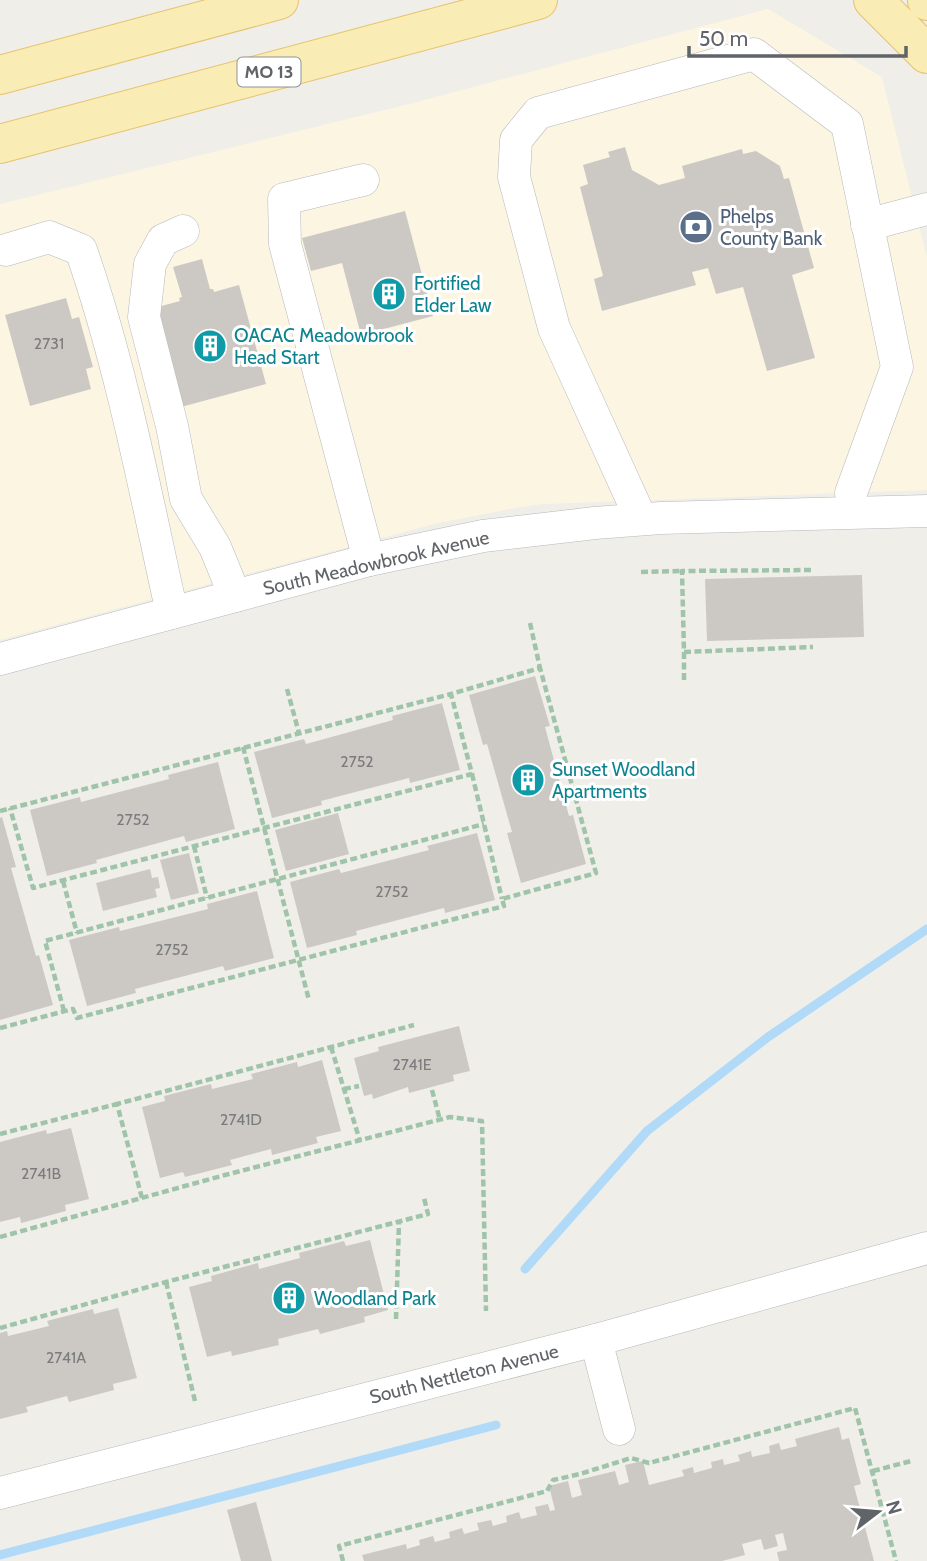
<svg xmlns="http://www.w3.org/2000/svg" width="927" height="1561" font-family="Cabin,sans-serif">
<rect width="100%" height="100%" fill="#f0eee9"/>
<polygon fill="#fcf5e2" points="768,9 882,77 927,258 927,490 543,504 521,507 438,523 0,640 0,204 413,103"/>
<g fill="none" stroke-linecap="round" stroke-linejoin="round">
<g stroke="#b0daf8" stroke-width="9">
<polyline points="525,1269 647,1131 768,1037 927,929"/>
<polyline points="0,1555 496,1425"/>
</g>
</g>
<g fill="#ccc9c5">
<polygon points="625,147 632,170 659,185 685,178 682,166 742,149 743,154 756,151 780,166 784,179 789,178 814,268 792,275 815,358 767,371 743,287 716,294 708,268 692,272 696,285 602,311 594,279 603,276 580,187 588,184 583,165 610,157 608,152"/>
<polygon points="405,211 433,316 361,335 342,263 311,271 302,238"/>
<polygon points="202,259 210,289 213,289 214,292 239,285 266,384 181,407 154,308 180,301 179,298 182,297 173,267"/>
<polygon points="66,298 72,319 79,317 93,367 86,369 91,389 30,406 5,315"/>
<polygon points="862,575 864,637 707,641 705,579"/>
<polygon points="535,676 550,726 545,727 569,816 573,815 586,864 521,883 507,833 512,832 487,744 483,745 469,695"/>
<polygon points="442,703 460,770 410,783 409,778 321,801 322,805 272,818 254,752 304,739 306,744 393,720 392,716"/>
<polygon points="218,762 235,829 186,842 184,836 96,860 97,863 47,876 30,810 80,797 81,802 169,779 168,775"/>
<polygon points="338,813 349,854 286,871 275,830"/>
<polygon points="2,817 16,867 11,868 36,956 39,955 53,1005 0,1020 0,818"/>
<polygon points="477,833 495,900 445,913 444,908 356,931 357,935 307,948 290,882 339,869 341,873 429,850 427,846"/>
<polygon points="189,853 199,893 171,900 160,860"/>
<polygon points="150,869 152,878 158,877 160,888 155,889 157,897 103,911 96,883"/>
<polygon points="257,891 274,958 225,971 223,966 135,989 136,993 87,1006 69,940 119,927 120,931 208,909 207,904"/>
<polygon points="459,1026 470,1071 453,1075 454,1081 409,1093 408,1087 373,1099 372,1094 364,1096 354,1058 379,1051 378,1047"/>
<polygon points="322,1060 341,1131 316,1137 318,1143 272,1155 271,1149 230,1160 232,1165 185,1177 183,1172 160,1178 142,1107 165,1101 164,1096 211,1084 212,1089 253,1079 251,1074 297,1062 298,1067"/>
<polygon points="71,1128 89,1199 65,1205 66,1211 21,1223 20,1217 0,1222 0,1142 46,1130 47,1134"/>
<polygon points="370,1240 388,1310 364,1317 365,1322 320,1334 318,1329 278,1339 279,1345 232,1356 231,1351 207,1357 189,1287 212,1281 211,1276 258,1263 259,1269 300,1258 299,1253 344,1241 346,1246"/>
<polygon points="118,1308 137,1378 113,1384 114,1390 69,1402 67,1396 26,1407 28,1412 0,1419 0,1333 7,1331 8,1336 49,1326 47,1321 93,1309 94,1314"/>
<polygon points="839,1427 842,1440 849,1438 861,1484 854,1486 874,1561 779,1561 777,1552 787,1550 783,1533 775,1535 778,1546 764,1550 761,1539 742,1544 745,1555 722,1561 364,1561 362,1555 406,1544 407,1549 420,1545 419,1540 433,1536 435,1542 450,1538 449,1532 462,1528 464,1534 479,1530 477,1523 491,1520 493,1526 507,1522 506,1516 519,1512 521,1519 537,1515 535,1507 548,1504 550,1511 555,1510 549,1486 568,1481 572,1498 582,1495 578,1480 615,1471 619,1485 629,1482 625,1465 643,1461 649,1485 684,1476 682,1470 693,1467 694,1473 712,1468 711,1462 723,1459 724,1465 740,1461 738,1455 751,1451 752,1457 770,1453 769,1446 779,1443 781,1450 797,1446 795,1439"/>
<polygon points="256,1502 272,1561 241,1561 227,1510"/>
</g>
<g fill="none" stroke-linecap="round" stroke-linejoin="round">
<defs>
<g id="minor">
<polyline points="363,180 284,199 285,244 369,560"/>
<polyline points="867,225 927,209"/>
<polyline points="183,231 163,240 150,264 144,317 172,426 186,499 215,547 235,596"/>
<path d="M6,250L49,237L81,250C122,368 145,491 172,613"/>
<polyline points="641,519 554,328 514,177 516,140 538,113 754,54 847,124 897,367 851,493"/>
<polyline points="0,659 369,560 483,536 595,523 661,518 927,511"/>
<polyline points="596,1340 619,1429"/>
<polyline points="0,1493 596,1340 927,1248"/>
</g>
<g id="major">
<polyline points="873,0 927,54"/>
<polyline points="927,0 927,1"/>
<polyline points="0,75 279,0"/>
<polyline points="0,144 538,0"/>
</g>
</defs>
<use href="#minor" stroke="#b5b8bb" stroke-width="33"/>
<use href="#major" stroke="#e7c26b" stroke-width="40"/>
<g stroke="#a0c4a9" stroke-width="4.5" stroke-dasharray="7 3.5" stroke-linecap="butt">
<polyline points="811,570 682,571 684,652 813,647"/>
<polyline points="641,572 682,571"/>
<polyline points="530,623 540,668"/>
<polyline points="684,652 684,680"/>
<polyline points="287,689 299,733"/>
<polyline points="243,747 309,1000"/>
<polyline points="472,774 502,899"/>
<polyline points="0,811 451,694"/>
<polyline points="194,846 207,898"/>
<polyline points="63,881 77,933"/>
<polyline points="64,1011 45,941 484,824"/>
<polyline points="0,1028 73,1009 77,1018 504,906 502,899 596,873 540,668 451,694 472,774 33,888 10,808"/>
<polyline points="331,1047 360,1141"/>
<polyline points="344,1089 359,1086"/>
<polyline points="432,1090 440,1120"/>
<polyline points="0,1134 117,1104"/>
<polyline points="142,1198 117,1104 414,1025"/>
<polyline points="0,1237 225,1175 450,1117 482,1121 486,1311"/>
<polyline points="166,1282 195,1401"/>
<polyline points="396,1319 399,1222"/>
<polyline points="0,1328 166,1282 428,1214 424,1198"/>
<polyline points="873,1471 911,1461"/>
<polyline points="343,1561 339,1546 547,1491 553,1480 580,1474 631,1458 649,1463 855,1408 896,1561"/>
</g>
<use href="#minor" stroke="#fff" stroke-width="32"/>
<use href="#major" stroke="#f9edb5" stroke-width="38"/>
</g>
<defs>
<symbol id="bank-disc" viewBox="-11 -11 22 22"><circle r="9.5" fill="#5c6f8a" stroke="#fff"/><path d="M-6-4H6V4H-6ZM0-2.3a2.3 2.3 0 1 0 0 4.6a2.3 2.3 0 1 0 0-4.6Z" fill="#fff"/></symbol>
<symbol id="building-disc" viewBox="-11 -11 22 22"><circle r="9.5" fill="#0f9aa8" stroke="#fff"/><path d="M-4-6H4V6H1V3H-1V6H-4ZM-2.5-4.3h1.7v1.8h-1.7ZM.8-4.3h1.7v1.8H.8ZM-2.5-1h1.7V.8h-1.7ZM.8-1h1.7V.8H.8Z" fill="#fff"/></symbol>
</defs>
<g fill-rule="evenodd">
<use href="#bank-disc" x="677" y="208" width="38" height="38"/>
<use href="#building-disc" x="370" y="275" width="38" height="38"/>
<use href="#building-disc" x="191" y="327" width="38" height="38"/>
<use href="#building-disc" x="509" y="761" width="38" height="38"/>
<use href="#building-disc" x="270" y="1279" width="38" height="38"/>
</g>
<g text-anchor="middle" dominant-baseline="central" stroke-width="6" stroke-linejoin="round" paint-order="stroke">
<g font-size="16" fill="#7b7c7e">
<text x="49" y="343">2731</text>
<text x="357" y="761">2752</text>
<text x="133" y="819">2752</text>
<text x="392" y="891">2752</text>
<text x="172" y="949">2752</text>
<text x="412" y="1064">2741E</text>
<text x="241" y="1119">2741D</text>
<text x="41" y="1173">2741B</text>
<text x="66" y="1357">2741A</text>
</g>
<rect fill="#fff" stroke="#909295" stroke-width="2" x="237.5" y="57.5" width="63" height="29" rx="5"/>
<g font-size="18" font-weight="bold" fill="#606367">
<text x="269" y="72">MO 13</text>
</g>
<g font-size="19" fill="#4e5e75" stroke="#fff" text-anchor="start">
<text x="720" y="216">Phelps<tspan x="720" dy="22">County Bank</tspan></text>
</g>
<g font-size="19" fill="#0d838f" stroke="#fff" text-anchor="start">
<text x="414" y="283">Fortified<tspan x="414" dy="22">Elder Law</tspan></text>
<text x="234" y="335">OACAC Meadowbrook<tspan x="234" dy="22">Head Start</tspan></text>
<text x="552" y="769">Sunset Woodland<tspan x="552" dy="22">Apartments</tspan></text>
<text x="314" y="1298">Woodland Park</text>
</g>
<g font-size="19" fill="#606367" stroke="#fff">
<text transform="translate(376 563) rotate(-13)">South Meadowbrook Avenue</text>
<text transform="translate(464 1374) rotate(-14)">South Nettleton Avenue</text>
</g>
</g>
<g transform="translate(878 1512) rotate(74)" stroke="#ffffff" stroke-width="5" paint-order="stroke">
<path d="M0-5L12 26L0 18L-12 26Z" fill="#606367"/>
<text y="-10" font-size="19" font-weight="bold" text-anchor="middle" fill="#606367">N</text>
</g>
<path d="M689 46v10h217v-10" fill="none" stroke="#606367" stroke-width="3.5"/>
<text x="699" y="46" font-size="21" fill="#606367" stroke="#ffffff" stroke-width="5" paint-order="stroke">50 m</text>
</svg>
